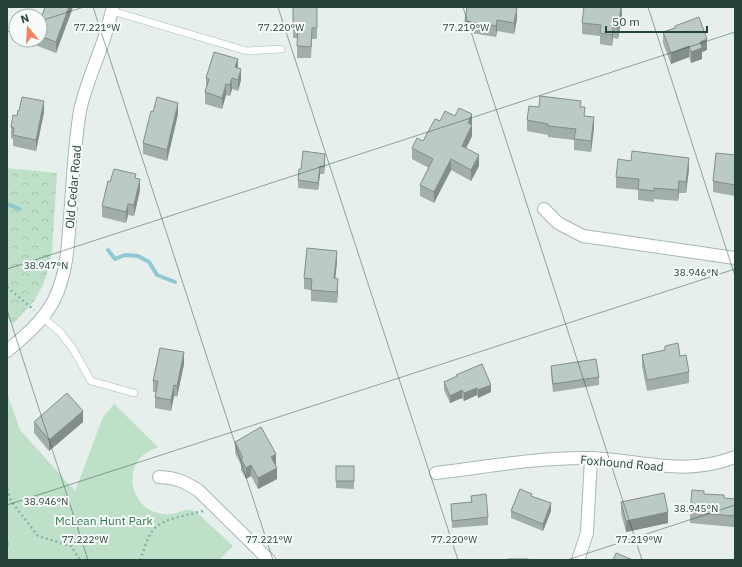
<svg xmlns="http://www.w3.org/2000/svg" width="742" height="567" font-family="'IBM Plex Sans',sans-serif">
<defs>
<pattern id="forest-crowns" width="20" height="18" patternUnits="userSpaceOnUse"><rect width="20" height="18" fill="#bfe0c8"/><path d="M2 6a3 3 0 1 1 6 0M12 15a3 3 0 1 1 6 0" fill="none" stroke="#a4c1ad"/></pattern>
</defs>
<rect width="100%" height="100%" fill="#e6efeb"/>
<polygon fill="url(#forest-crowns)" points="7,168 57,173 52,250 49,268 43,285 34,301 13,324 7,317"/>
<path fill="#bfe0c8" d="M7,393L20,430L75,491L103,417L114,404L158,447C151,450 143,453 138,461C127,476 133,501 150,510C156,513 164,515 171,514C180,513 186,507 195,511L233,546L219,560H7Z"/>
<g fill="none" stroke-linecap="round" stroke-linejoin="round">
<g stroke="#8ec9d4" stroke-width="4">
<polyline points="7,204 20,209"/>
<polyline points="108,250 115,259 125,255 138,256 149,262 157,275 175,282"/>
<polyline points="7,543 7,545"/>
</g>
<defs>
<g id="lane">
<polyline points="112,11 247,51 281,49"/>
<polyline points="42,317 60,332 73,349 91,381 134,393"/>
</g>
<g id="street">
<polyline points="544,209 558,223 583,236 735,258"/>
<path d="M7,351C24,337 44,320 54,300C67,274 68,245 70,217C73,182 74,146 80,111C85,86 96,63 104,39C107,29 110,18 113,7"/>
<path d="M436,473C487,467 539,457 591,458C642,460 684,477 735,457"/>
<path d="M159,477C177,478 183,481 198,490L269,560"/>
<polyline points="578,560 587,533 591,458"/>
</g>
</defs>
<use href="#lane" stroke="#a8b8b2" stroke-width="8"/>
<use href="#street" stroke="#a8b8b2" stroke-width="14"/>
<g stroke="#86b3a5" stroke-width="2.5" stroke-dasharray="2 3" stroke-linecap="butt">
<polyline points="7,287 34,310"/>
<polyline points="7,489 11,501 38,536 71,546 80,560"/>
<path d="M140,560C144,550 147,537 154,529C163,518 190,515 203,511"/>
</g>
<use href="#lane" stroke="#fff" stroke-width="7"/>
<use href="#street" stroke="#fff" stroke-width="12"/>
</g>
<g fill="#a1aea9">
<polygon points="45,7 73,7 56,53 35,45 35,40 40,40 40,22"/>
<polygon points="293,7 317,7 317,39 312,39 311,58 297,58 297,38 293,38"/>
<polygon points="622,7 622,15 618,39 613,38 612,46 600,44 600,36 582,34 582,23"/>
<polygon points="517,19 514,34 497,31 496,37 465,32 465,21"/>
<polygon points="675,26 707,50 702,52 702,59 691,63 689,57 671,64 663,43 663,32 675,28"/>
<polygon points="238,68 241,80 238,91 232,89 230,96 226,95 222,109 205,104 205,92 206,87 206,78"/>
<polygon points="539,107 581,107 585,116 594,128 591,152 574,150 574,140 548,137 548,135 527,131 527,120"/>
<polygon points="44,112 36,151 13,146 13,139 11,138 11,127"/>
<polygon points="153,112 178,114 167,161 143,154 143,143"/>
<polygon points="440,121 472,125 472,136 466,148 479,166 471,181 451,170 434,203 420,196 420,185 429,168 412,159 412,148 423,141"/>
<polygon points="735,155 735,196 713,192 713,181"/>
<polygon points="325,161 324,174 320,174 318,190 298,188 298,180 301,169"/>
<polygon points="689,169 686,193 679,193 678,201 654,199 654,202 638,200 638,190 616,188 616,177"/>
<polygon points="136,178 140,190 134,216 128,215 126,223 102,217 102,206 110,182"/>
<polygon points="337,263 335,278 338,290 337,303 311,301 311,290 304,289 304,278"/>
<polygon points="665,346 689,372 689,383 647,391 642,366 642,355 665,350"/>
<polygon points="184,364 177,397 174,396 171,411 155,408 155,397 156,392 153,392 153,381"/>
<polygon points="551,366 599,377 599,385 553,392 551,374"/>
<polygon points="456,375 491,392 478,398 477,395 464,401 462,398 450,403 444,390 444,382 456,377"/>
<polygon points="34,422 83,422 49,451 34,433"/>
<polygon points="235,442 276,465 276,466 277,479 258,489 251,476 246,479 241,470 241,465 235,453"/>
<polygon points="336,466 354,466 354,489 336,488"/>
<polygon points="704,494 724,499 735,499 734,527 690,523 690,512"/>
<polygon points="471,496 488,517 488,525 452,528 451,504 471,502"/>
<polygon points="532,496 551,511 543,531 511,518 511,511"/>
<polygon points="621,502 668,523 626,532 621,513"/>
</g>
<g fill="#838d89">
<polygon points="69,7 73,7 56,53 56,42"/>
<polygon points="621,7 622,15 618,39 618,28"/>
<polygon points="517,8 517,19 514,34 514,23"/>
<polygon points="497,20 497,31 496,37 496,26"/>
<polygon points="613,27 613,38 612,46 612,35"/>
<polygon points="707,39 707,50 702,52 702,59 691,63 691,52 700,42"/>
<polygon points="689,46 689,57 671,64 671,53"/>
<polygon points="238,59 238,71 235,67"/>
<polygon points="241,69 241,80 238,91 238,80"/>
<polygon points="232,78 232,89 230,96 230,85"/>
<polygon points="226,84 226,95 222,109 222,98"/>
<polygon points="44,101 44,112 36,151 36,140"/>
<polygon points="178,103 178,114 167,161 167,150"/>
<polygon points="472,114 472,125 468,123"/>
<polygon points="594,117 594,128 591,152 591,141"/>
<polygon points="472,125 472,136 462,157 462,146"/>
<polygon points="325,154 325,161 324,174 324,167"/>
<polygon points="479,155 479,166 471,181 471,170"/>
<polygon points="689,158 689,169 686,193 686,182"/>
<polygon points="451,159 451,170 434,203 434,192"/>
<polygon points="320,166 320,174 318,190 318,183"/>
<polygon points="140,179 140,190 134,216 134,205"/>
<polygon points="679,181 679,193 678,201 678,190"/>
<polygon points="128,204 128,215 126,223 126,212"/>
<polygon points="337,251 337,263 334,289 334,278"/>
<polygon points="338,279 338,290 337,303 337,292"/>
<polygon points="184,352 184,364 177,397 177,386"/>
<polygon points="174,385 174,396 171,411 171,400"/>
<polygon points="491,385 491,392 478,398 478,390"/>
<polygon points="477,388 477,395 464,401 464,393"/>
<polygon points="462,390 462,398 450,403 450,396"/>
<polygon points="83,411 83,422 49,451 49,440"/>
<polygon points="276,454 276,465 271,468 271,457"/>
<polygon points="251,465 251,476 246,479 246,468"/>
<polygon points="277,468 277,479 258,489 258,478"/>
<polygon points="551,503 551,511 543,531 543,524"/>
<polygon points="735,504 735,515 734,527 734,516"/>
<polygon points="668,512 668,523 626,532 626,521"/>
</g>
<g fill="#bbcac4" stroke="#838d89">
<polygon points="45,7 69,7 56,42 40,36 40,22"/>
<polygon points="293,7 317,7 317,28 312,28 311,47 297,46 298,27 293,27"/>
<polygon points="467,7 511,7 517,8 514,23 497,20 496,26 465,21"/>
<polygon points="584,7 621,7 618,28 613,27 612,35 600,33 601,25 582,23"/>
<polygon points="699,17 707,39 700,42 702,48 691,52 689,46 671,53 663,32 675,28 675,26"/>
<polygon points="214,52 238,59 235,67 241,69 238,80 232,78 230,85 226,84 222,98 205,92 209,79 206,78"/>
<polygon points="540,96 581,101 580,107 585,107 584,116 594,117 591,141 574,139 576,129 548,126 548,124 527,120 529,106 539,107"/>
<polygon points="22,97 44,101 36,140 13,135 14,128 11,127 13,115 17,116 18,110 19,111"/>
<polygon points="157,97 178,103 167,150 143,143 151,111 153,112"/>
<polygon points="459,108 472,114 468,123 472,125 462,146 479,155 471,170 451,159 434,192 420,185 433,159 412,148 417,138 423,141 435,119 440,121 445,111 455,116"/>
<polygon points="303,151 325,154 324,167 320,166 318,183 298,180 299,169 301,169"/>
<polygon points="632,151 689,158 686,182 679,181 678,190 654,188 654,191 638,189 639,179 616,177 618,159 631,161"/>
<polygon points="716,153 735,155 735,185 713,181"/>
<polygon points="114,169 136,174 135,178 140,179 134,205 128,204 126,212 102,206 108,181 110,182"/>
<polygon points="307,248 337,251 334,278 338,279 337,292 311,290 312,279 304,278"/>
<polygon points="678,343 680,356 686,355 689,372 647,380 642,355 665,350 665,346"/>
<polygon points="160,348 184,352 177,386 174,385 171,400 155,397 158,381 153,381"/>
<polygon points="596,359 599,377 553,384 551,366"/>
<polygon points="482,364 491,385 478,390 477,388 464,393 462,390 450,396 444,382 457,376 456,375"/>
<polygon points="67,393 83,411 49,440 34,422"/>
<polygon points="261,427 276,454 271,457 277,468 258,478 251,465 246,468 241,459 243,458 235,442"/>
<rect x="336" y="466" width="18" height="15"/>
<polygon points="520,489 532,494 531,496 551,503 543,524 511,511"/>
<polygon points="692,490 704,491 704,494 724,495 724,498 735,499 734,516 690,512"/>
<polygon points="664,493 668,512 626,521 621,502"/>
<polygon points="486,494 488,517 452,521 451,504 472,502 471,496"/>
<polygon points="616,553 633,560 613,560"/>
<rect x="508" y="559" width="20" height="1"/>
</g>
<path fill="none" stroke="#24423a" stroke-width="1" stroke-opacity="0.45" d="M93,7L273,560M278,7L458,560M463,7L642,560M648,7L735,276M40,21L84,7M7,32L16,29M7,269L735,32M7,310L88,560M7,505L735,269M567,560L735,505"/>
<g text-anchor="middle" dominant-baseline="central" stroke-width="4" stroke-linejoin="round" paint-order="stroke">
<g font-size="12" fill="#24423a" stroke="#f7fbf9">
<text transform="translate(73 187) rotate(-85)">Old Cedar Road</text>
<text transform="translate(622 463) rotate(5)">Foxhound Road</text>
</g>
<g font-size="12" fill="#2d7a4b" stroke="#f7fbf9">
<text x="104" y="520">McLean Hunt Park</text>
</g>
</g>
<g font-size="10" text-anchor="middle" fill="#24423a" stroke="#f7fbf9" stroke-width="4" stroke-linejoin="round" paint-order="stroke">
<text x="97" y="31">77.221°W</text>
<text x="281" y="31">77.220°W</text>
<text x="466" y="31">77.219°W</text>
<text x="46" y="269">38.947°N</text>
<text x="696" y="276">38.946°N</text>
<text x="46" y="505">38.946°N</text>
<text x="696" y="512">38.945°N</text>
<text x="85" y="543">77.222°W</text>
<text x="269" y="543">77.221°W</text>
<text x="454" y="543">77.220°W</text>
<text x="639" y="543">77.219°W</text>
</g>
<rect width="742" height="567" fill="none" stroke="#24423a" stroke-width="16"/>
<g transform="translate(28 28) rotate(342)"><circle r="19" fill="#f7fbf9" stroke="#a3b1ad"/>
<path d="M0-3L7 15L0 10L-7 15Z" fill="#f4845f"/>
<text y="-6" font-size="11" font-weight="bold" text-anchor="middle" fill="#24423a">N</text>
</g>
<path d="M606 26v6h101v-6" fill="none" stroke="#24423a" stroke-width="2"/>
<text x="612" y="26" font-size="12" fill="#24423a" stroke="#f7fbf9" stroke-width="3" paint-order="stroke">50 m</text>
</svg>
